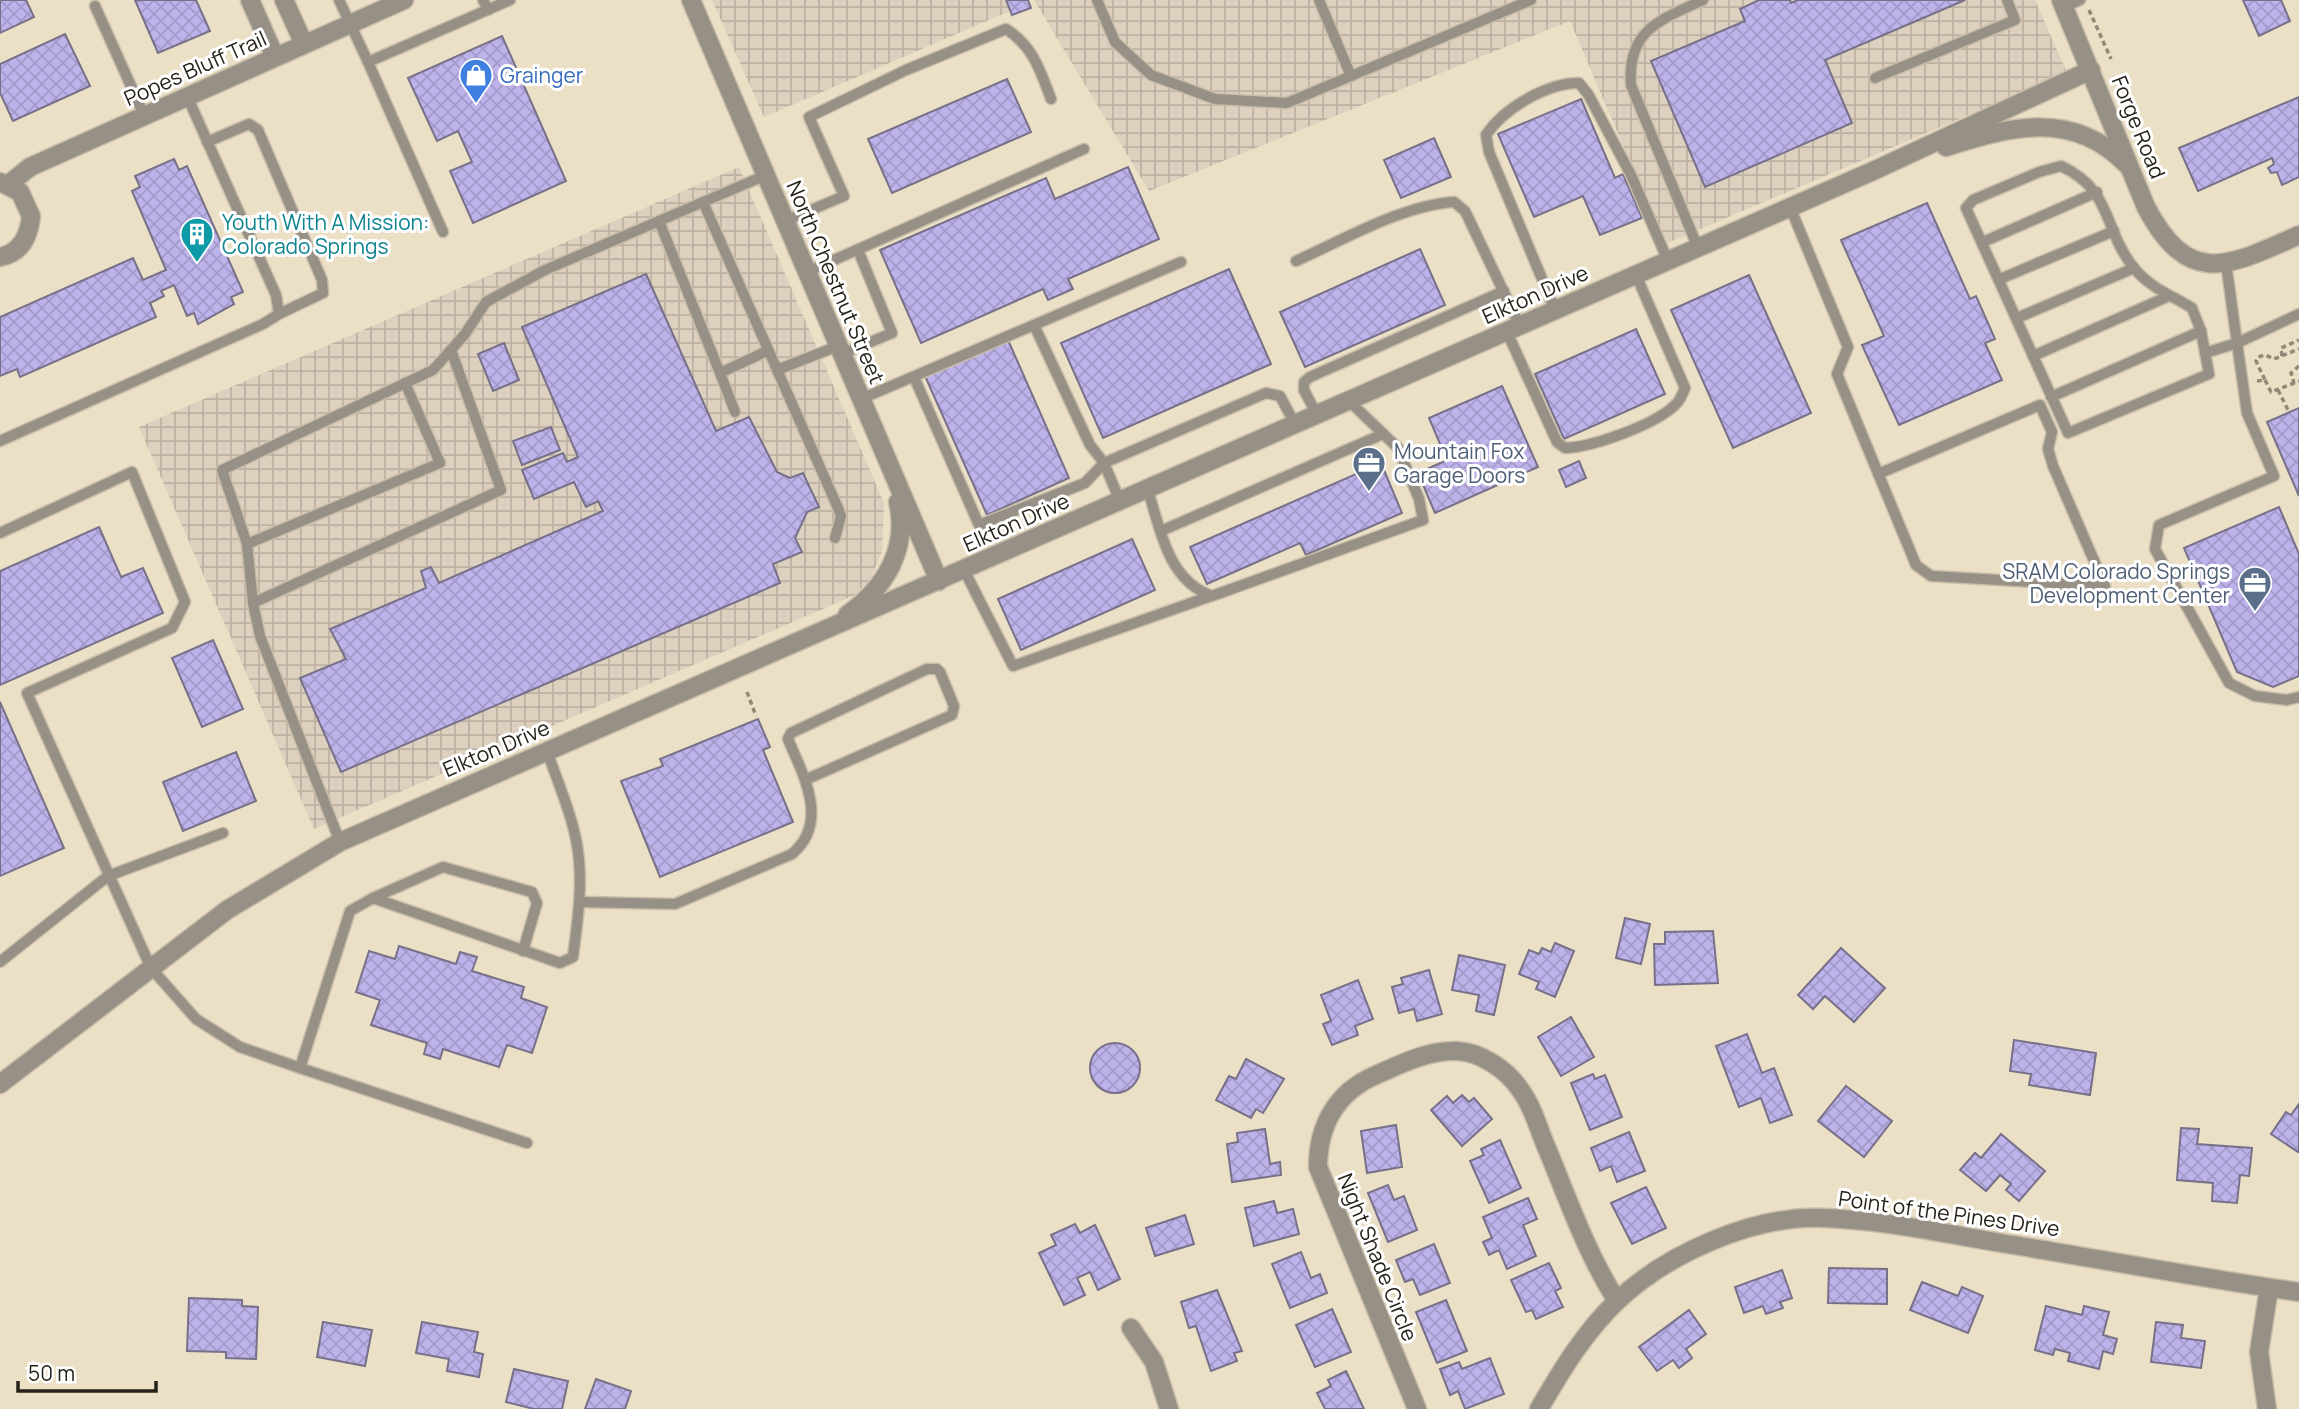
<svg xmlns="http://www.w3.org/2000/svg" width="2299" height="1409" font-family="Manrope,sans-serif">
<defs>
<pattern id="industrial-grid" width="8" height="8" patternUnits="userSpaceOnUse" patternTransform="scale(1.75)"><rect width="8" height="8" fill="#ddd0be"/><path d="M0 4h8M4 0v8" fill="none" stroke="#beb2a3"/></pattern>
<pattern id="building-cross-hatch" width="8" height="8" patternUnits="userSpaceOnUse" patternTransform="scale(1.75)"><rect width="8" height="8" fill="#beb2eb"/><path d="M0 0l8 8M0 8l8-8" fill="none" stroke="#a399c9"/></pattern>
</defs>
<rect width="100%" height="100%" fill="#ebdfc6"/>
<g fill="url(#industrial-grid)">
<polygon points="712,0 1022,0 1024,5 764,117"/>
<polygon points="1034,0 2035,0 2067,73 1665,244 1570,21 1149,191"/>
<polygon points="739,167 884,503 882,551 871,578 855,595 314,829 139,427"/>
</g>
<g fill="url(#building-cross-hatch)" stroke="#767188" stroke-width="2">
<polygon points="0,0 26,0 34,17 0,33"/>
<polygon points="135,0 196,0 210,31 158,53"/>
<polygon points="1006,0 1028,0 1031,8 1012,15"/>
<polygon points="1759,0 1790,0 1791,3 1798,0 1965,0 1825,60 1852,123 1705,187 1651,61 1745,21 1740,9"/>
<polygon points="2243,0 2281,0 2290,21 2259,36"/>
<polygon points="65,34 90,86 13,121 0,93 0,64"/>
<polygon points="502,36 566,181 473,223 450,171 472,162 458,131 437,141 408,78"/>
<polygon points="1007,79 1031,132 892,193 868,139"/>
<polygon points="2299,97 2299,177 2282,185 2277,172 2271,173 2268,168 2274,164 2272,158 2198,191 2179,148"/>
<polygon points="1581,99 1615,178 1623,174 1642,218 1600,235 1583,196 1534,217 1498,134"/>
<polygon points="1434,138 1451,177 1401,198 1384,160"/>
<polygon points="174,159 179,170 187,166 243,292 231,297 234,304 198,324 194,313 187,316 174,285 161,291 164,296 150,303 156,317 20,377 17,369 0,376 0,317 133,258 143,280 166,270 132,191 140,187 135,176"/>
<polygon points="1128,167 1159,239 1068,279 1073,289 1048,300 1043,289 921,343 880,250 1046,178 1055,199"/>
<polygon points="1927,203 1970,299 1976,296 1995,339 1985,343 2002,380 1899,425 1862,345 1884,336 1841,240"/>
<polygon points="1420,249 1445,305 1305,367 1280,312"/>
<polygon points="1229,269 1271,364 1103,438 1061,343"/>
<polygon points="646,274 716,431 749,417 777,472 790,478 803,473 819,507 807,512 795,538 802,552 773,564 780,583 341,772 300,678 346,659 330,629 426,588 421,571 431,567 439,583 603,511 598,501 586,507 574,482 534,499 522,470 563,453 567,462 578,457 522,327"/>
<polygon points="1749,275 1811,413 1733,448 1671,310"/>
<polygon points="1636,329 1665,394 1564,439 1535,374"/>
<polygon points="1008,340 1069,478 987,515 925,376"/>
<polygon points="504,343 519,380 493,391 478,354"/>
<polygon points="1502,386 1538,467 1435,513 1418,473 1447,460 1429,418"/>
<polygon points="2299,408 2299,496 2267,422"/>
<polygon points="551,427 560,450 522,465 513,441"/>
<polygon points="1579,461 1586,478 1566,487 1559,470"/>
<polygon points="1381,463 1402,513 1306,555 1300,543 1207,584 1190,547"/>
<polygon points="2279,507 2299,554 2299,676 2273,687 2237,672 2184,548"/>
<polygon points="99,527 121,577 143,568 163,613 0,685 0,571"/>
<polygon points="1132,539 1155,590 1021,650 998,599"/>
<polygon points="213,640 243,709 202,727 172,658"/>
<polygon points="0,702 64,848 0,876"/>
<polygon points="758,719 770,747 763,750 793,822 660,877 621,781 663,766 660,759"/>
<polygon points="236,752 256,801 183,831 163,782"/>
<polygon points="1625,918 1650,924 1641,964 1616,958"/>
<polygon points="1713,931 1718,983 1655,985 1654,944 1665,944 1665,932"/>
<polygon points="1555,943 1574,951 1555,997 1536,989 1539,982 1519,974 1529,950 1539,954 1542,948 1551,952"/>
<polygon points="399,946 456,964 460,952 477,957 472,971 524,987 521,998 547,1007 532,1053 507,1045 499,1067 443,1049 440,1059 424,1054 427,1043 371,1025 380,1000 356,992 369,951 395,959"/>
<polygon points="1841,948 1885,988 1854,1022 1825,996 1813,1009 1798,995"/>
<polygon points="1459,955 1505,965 1494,1015 1476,1011 1479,995 1452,990"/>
<polygon points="1429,970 1442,1014 1417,1021 1414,1009 1399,1013 1392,987 1403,984 1401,978"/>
<polygon points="1358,980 1373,1019 1355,1026 1358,1035 1332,1045 1323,1024 1331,1021 1321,995"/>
<polygon points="1571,1017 1594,1057 1561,1076 1538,1037"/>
<polygon points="1747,1034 1762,1073 1774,1068 1792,1115 1770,1123 1761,1098 1739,1107 1716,1046"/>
<polygon points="2014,1040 2096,1053 2090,1095 2029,1085 2031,1074 2010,1071"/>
<circle cx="1115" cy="1068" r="25"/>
<polygon points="1246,1059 1284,1079 1263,1113 1256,1109 1251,1118 1216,1100 1229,1076 1236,1079"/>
<polygon points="1593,1074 1595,1079 1605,1075 1622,1117 1590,1130 1571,1083"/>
<polygon points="1846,1086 1892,1121 1864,1157 1818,1121"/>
<polygon points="1462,1095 1469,1102 1474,1098 1492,1119 1462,1146 1431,1110 1447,1096 1453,1103"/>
<polygon points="2299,1104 2299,1150 2298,1152 2271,1134 2286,1112 2291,1115"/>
<polygon points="1396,1125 1402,1167 1367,1173 1361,1131"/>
<polygon points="2181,1128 2199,1129 2197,1144 2252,1148 2249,1176 2240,1175 2237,1203 2212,1201 2213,1183 2177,1180"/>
<polygon points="1265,1129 1270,1164 1280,1162 1281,1175 1232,1182 1227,1144 1238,1142 1237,1133"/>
<polygon points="1629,1132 1645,1171 1617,1182 1611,1166 1600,1171 1591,1148"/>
<polygon points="2001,1134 2045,1171 2019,1201 2006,1190 2011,1184 2000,1175 1986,1191 1960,1170 1975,1153 1981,1158"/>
<polygon points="1500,1140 1521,1188 1489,1203 1470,1161 1484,1155 1481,1149"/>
<polygon points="1388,1185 1394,1200 1404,1196 1417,1230 1388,1242 1368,1193"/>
<polygon points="1646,1187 1666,1228 1632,1244 1611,1203"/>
<polygon points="1528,1198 1537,1219 1523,1225 1536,1256 1507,1269 1499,1250 1489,1255 1483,1242 1492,1238 1483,1217"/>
<polygon points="1274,1201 1277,1213 1293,1209 1299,1234 1254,1246 1245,1208"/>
<polygon points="1185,1215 1194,1244 1155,1256 1146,1228"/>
<polygon points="1075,1224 1080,1233 1095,1225 1120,1279 1098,1290 1090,1272 1077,1278 1085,1295 1064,1305 1039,1253 1056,1245 1051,1235"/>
<polygon points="1434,1244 1450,1283 1420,1295 1413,1279 1405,1282 1396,1260"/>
<polygon points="1301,1252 1311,1278 1320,1274 1327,1293 1290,1308 1272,1264"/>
<polygon points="1549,1263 1561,1288 1555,1291 1563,1307 1536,1319 1532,1310 1526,1312 1511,1280"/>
<polygon points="1829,1268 1887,1269 1887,1304 1828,1303"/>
<polygon points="1782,1270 1792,1298 1780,1302 1783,1308 1766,1314 1763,1306 1744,1313 1735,1287"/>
<polygon points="1922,1282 1958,1296 1962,1287 1983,1296 1968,1333 1910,1310"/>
<polygon points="1217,1290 1242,1351 1234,1353 1237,1361 1211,1371 1196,1326 1189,1328 1181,1302"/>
<polygon points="189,1298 242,1300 242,1306 258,1307 256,1359 226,1358 226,1352 187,1351"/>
<polygon points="1446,1300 1467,1351 1437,1363 1416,1312"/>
<polygon points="2046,1306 2082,1315 2084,1306 2109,1312 2103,1335 2117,1339 2113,1354 2103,1351 2099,1369 2068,1361 2070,1353 2055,1349 2053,1355 2035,1350"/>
<polygon points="1332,1309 1351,1352 1315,1367 1296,1325"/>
<polygon points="1689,1310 1706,1334 1686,1349 1692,1358 1679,1368 1673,1360 1657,1371 1639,1347"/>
<polygon points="323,1322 372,1330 365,1366 317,1357"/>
<polygon points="422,1322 478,1332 474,1352 483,1354 479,1377 447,1371 449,1359 416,1353"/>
<polygon points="2156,1322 2183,1325 2181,1338 2205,1341 2201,1368 2151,1362"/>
<polygon points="1490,1358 1504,1394 1465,1409 1458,1391 1450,1395 1440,1369 1459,1362 1462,1369"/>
<polygon points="514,1369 568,1381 562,1409 534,1409 506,1402"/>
<polygon points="1346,1371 1364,1409 1325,1409 1317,1393 1331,1386 1328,1380"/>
<polygon points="596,1379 631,1391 625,1409 585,1409"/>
</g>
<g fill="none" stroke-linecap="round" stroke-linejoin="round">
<defs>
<g id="service">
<polyline points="339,0 368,62"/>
<polyline points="483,0 488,10"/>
<polyline points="1097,0 1115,42 1151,75 1215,99 1287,103 1531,0"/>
<polyline points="1319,0 1351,76"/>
<polyline points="95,6 144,115"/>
<polyline points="2064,7 2080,0"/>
<polyline points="1875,78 2015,20 2007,0"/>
<polyline points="207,142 249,124 258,130 322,280 323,293 279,314"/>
<path d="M2061,166C2113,190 2103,230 2134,268C2150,288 2171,295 2192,308L2201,331L2209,374L2068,433L1966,208L1973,200L2039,172Z"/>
<polyline points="703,202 838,508 841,516 835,538"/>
<polyline points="1790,207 1848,347 1837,374 1916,565 1931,576 2105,586 2053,466 2048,449 2052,432 2040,405 1878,474"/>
<polyline points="659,221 766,175"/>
<path d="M785,221L844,196L809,117L906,70L1006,29C1033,46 1040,70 1051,99"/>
<polyline points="443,232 368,62 510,0"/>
<polyline points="1983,242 2097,192"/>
<path d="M1698,248L1631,85C1627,30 1660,20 1703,0"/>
<path d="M1296,261C1343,240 1403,205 1454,202L1465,211L1520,326"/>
<polyline points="807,272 1084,149"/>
<polyline points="2000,279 2114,231"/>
<path d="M1555,310L1489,152L1486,135C1504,108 1547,83 1579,83L1588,94L1631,175L1668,261"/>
<polyline points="2299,314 2237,343 2247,413 2274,476 2159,525 2155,549 2229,683 2255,696 2287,700 2299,697"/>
<polyline points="2017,318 2134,268"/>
<path d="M1507,332L1557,442L1565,448C1593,447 1658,424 1677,403C1681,399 1683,392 1685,388L1636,275"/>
<polyline points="2205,353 2237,343 2226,263"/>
<polyline points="842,354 892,333 858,250"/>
<polyline points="2033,356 2169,296"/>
<polyline points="777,370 838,346"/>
<polyline points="720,373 735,412"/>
<polyline points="914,377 979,525 1085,483 1104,463 1090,445 1034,325"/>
<polyline points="2051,397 2201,331"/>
<polyline points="861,399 1181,262"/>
<polyline points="1317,415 1304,390 1304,382 1310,377 1504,291"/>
<polyline points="0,441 263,324 279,314 276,295 187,96"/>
<path d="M1148,490C1160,529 1168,581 1212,596L1423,520L1419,499L1398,448L1349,401"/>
<polyline points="1120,501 1104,463 1266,393 1280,396 1295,424"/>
<polyline points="1161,531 1383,434"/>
<polyline points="0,533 132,472 185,602 172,628 27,693 151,968 196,1019 240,1047 300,1068"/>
<polyline points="247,544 440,463 405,383"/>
<polyline points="964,570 1013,666 1211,596"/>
<polyline points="253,603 501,490 451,350"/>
<polyline points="340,842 260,636 253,603 247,544 222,470 433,370 465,334 486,302 545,270 659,221 720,373 767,351"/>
<polyline points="373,898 443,867 532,892 537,903 523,951"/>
<path d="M580,902L675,904L792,854C830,822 803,775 788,739L791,733L927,669H937L940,672L954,706L952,715L805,780"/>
<polyline points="0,962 108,876 223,833"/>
<path d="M527,1143L300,1068L350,911L373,898L560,963L573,957C577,924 582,893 579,860C576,823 559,786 547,751"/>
</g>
<g id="minor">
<polyline points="250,0 275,57"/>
<polyline points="284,0 304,44"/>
<path d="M0,182L20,192L31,216C29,236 21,253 0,257"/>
<polyline points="9,184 30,167 404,0"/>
<polyline points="1131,1328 1154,1362 1169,1409"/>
<path d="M1417,1409L1318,1167C1318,1126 1336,1092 1376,1075C1401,1064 1428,1050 1457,1051C1480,1052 1506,1069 1519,1088C1533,1106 1539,1131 1548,1151C1569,1202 1587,1254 1617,1301"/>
<path d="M1539,1409C1561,1371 1584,1333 1616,1302C1666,1254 1753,1215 1823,1218C1882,1220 1942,1233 2001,1243C2100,1259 2199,1278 2299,1292"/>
<polyline points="2267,1409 2259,1352 2269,1288"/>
</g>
<g id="tertiary">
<polyline points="691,0 939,581"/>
<path d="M2061,0L2146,207C2189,289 2229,266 2299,235"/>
<path d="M1946,147C2011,126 2073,110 2126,164"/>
<path d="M847,615C885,588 909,549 898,502"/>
<polyline points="0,1084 227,910 340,842 1873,171 2091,70"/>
</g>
</defs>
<use href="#service" stroke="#c8bda7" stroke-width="13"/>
<use href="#minor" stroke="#c8bda7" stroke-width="21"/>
<use href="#tertiary" stroke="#c8bda7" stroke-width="21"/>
<g stroke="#918877" stroke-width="3.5" stroke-dasharray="5 3.5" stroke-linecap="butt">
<polyline points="2089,10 2111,59"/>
<polyline points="2282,356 2281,348 2299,340"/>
<polyline points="2299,366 2291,373 2294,383 2299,381"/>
<polyline points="2265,380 2271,392 2294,383"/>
<polyline points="2257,381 2265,380 2256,361 2258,357 2265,355 2274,359 2299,349"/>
<polyline points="2278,390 2289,412"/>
<polyline points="747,692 756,716"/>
</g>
<use href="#service" stroke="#979087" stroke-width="10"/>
<use href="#minor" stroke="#979087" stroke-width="18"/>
<use href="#tertiary" stroke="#979087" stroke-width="18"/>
</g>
<defs>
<symbol id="shop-pin" viewBox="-11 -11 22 30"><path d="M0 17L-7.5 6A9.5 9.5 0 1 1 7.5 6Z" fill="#3f7fe0" stroke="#fff"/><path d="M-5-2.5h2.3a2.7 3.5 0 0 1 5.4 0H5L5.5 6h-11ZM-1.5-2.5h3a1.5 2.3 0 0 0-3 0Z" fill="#fff"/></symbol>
<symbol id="building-pin" viewBox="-11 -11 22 30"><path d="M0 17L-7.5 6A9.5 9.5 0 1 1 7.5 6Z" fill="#0f9aa8" stroke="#fff"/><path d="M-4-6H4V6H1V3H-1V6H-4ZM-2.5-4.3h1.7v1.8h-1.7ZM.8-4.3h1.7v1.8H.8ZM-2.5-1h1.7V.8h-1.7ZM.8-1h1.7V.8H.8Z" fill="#fff"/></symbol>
<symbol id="office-pin" viewBox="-11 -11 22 30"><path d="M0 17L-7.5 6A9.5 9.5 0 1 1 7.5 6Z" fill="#5c6f8a" stroke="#fff"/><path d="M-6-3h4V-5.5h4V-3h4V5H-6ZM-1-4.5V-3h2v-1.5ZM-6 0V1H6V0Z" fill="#fff"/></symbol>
</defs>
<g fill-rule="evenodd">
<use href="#shop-pin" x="457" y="56" width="38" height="52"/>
<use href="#building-pin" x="178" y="215" width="38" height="52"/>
<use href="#office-pin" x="1350" y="444" width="38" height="52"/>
<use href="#office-pin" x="2236" y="564" width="38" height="52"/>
</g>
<g text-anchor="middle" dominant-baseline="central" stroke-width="6" stroke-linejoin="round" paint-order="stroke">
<g font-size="21" fill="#262219" stroke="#fff">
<text transform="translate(195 68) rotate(-24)">Popes Bluff Trail</text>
<text transform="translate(2139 127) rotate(68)">Forge Road</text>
<text transform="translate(836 282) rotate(67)">North Chestnut Street</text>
<text transform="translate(1535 294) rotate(-24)">Elkton Drive</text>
<text transform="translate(1016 522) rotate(-24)">Elkton Drive</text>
<text transform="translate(496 748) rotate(-23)">Elkton Drive</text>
<text transform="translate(1949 1213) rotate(8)">Point of the Pines Drive</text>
<text transform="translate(1378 1257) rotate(68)">Night Shade Circle</text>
</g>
<g font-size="21" fill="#366cbe" stroke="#fff" text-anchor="start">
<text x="500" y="75">Grainger</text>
</g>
<g font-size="21" fill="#0d838f" stroke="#fff" text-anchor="start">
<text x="222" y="222">Youth With A Mission:<tspan x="222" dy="24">Colorado Springs</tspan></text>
</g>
<g font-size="21" fill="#4e5e75" stroke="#fff" text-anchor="start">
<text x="1394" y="451">Mountain Fox<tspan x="1394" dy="24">Garage Doors</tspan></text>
<text x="2230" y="571" text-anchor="end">SRAM Colorado Springs<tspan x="2230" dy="24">Development Center</tspan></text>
</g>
</g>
<path d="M18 1381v10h138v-10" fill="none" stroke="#262219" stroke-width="3.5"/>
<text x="28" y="1381" font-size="21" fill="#262219" stroke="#ffffff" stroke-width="5" paint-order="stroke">50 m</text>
</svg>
